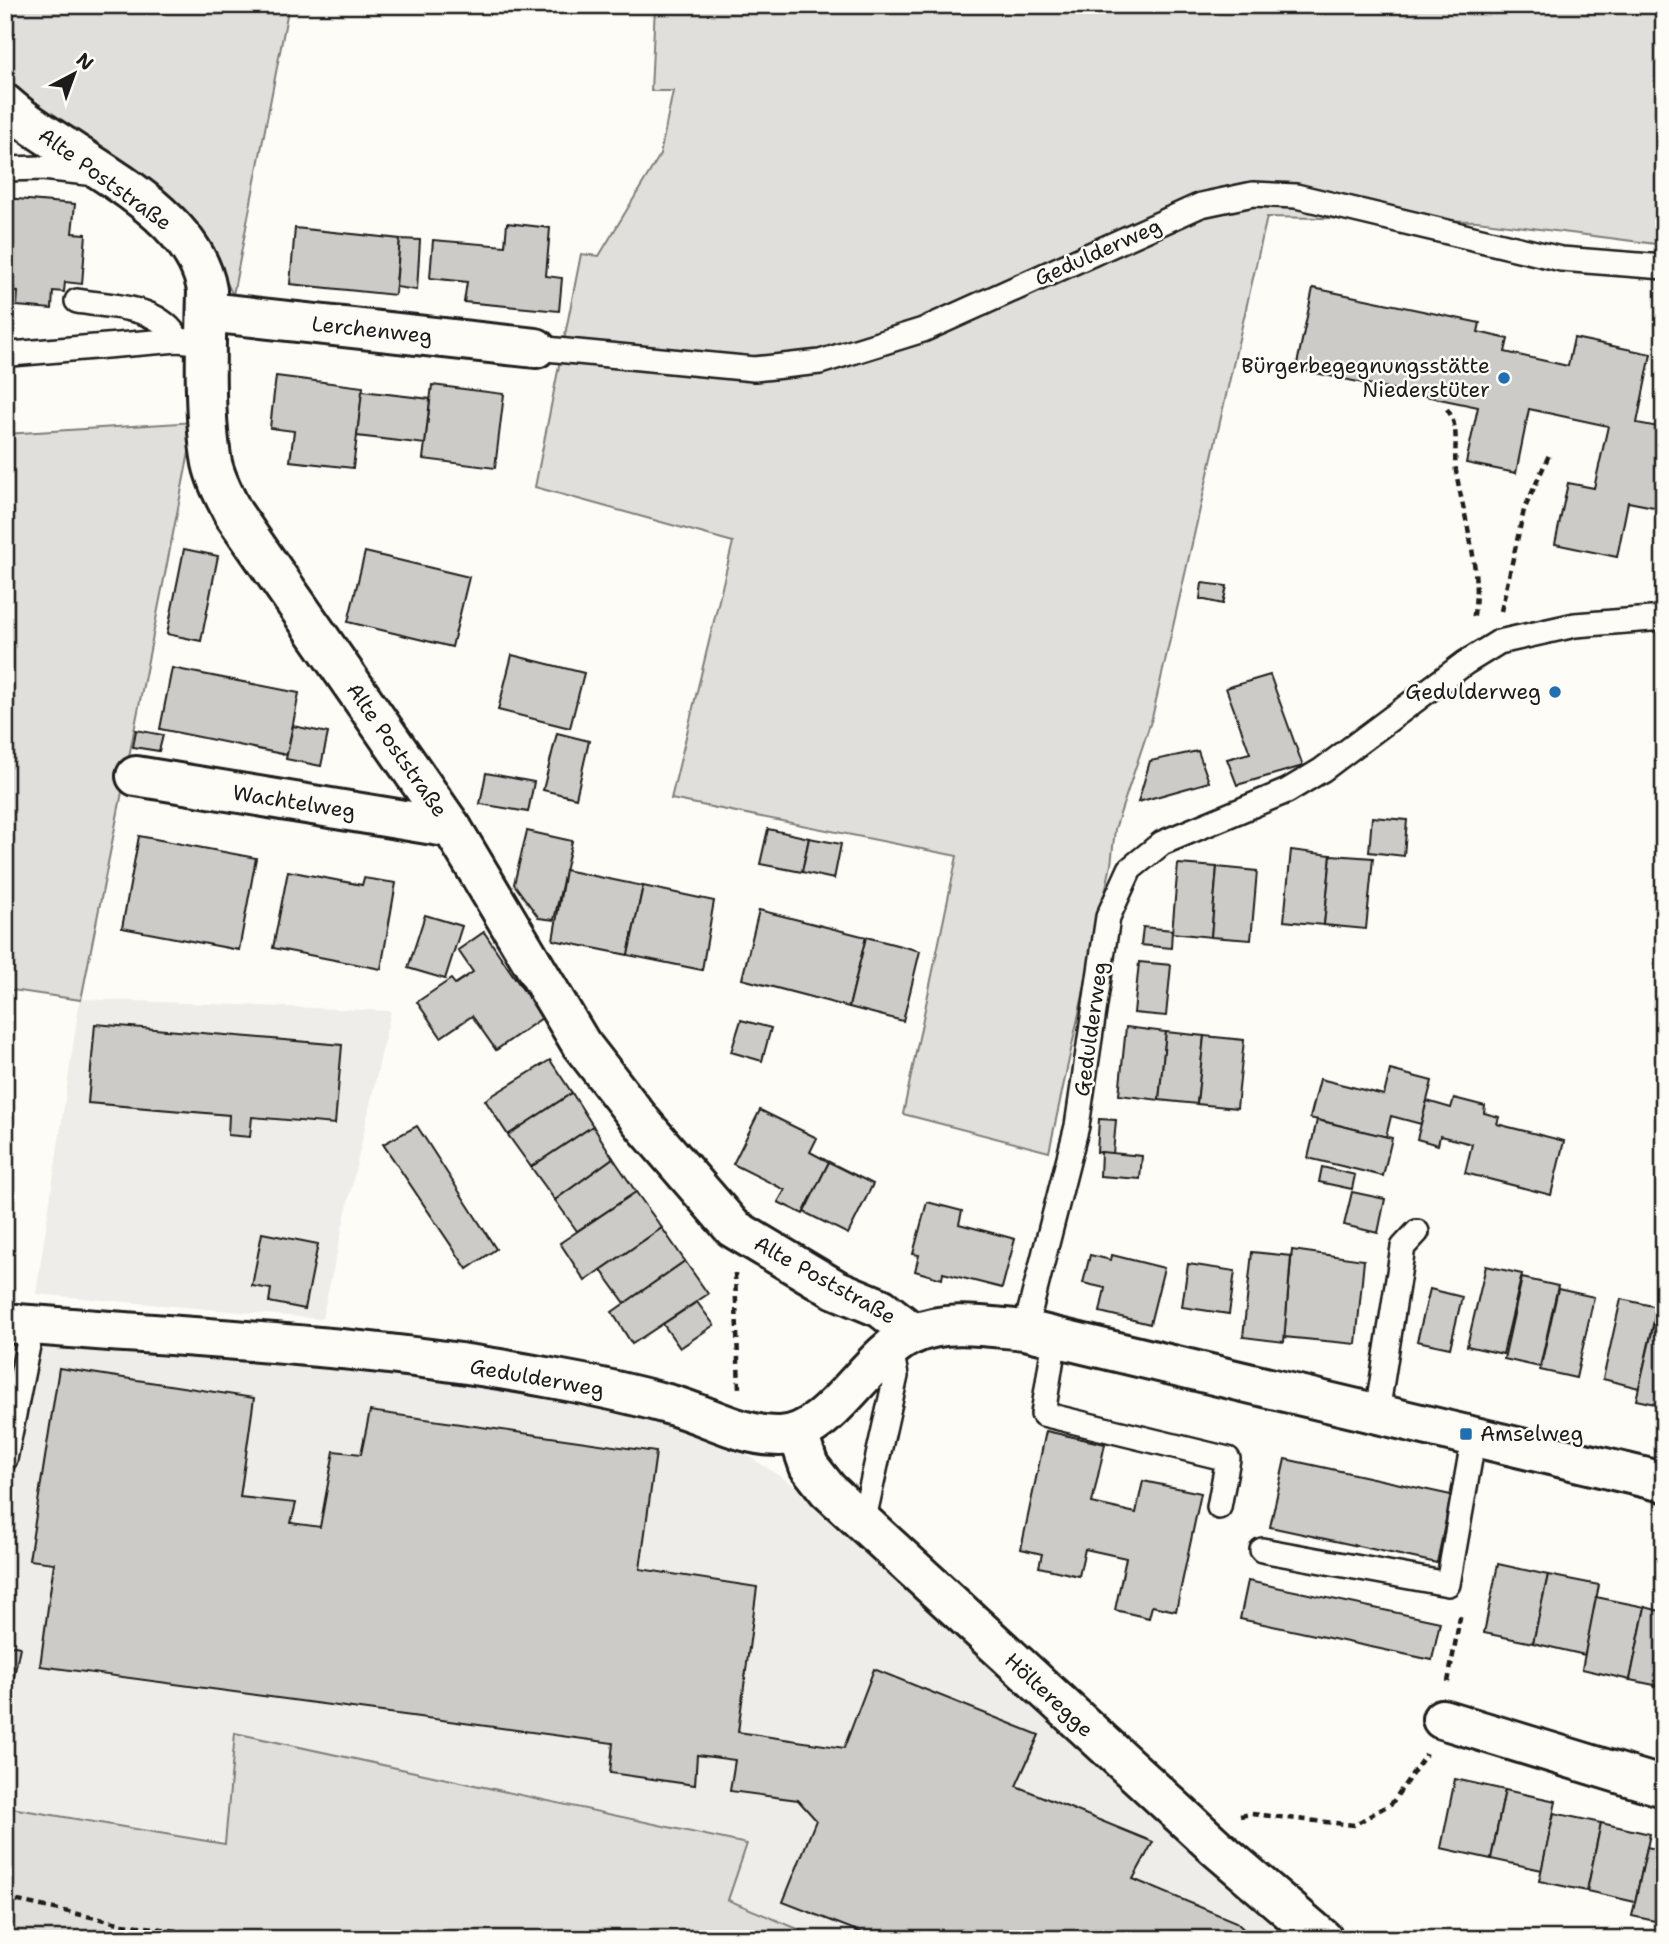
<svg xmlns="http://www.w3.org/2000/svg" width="1669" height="1944" font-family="'Shantell Sans',sans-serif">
<rect width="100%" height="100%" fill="#fdfcf7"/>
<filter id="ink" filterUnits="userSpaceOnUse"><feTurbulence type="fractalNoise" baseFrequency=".0143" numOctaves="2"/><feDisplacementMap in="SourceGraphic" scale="14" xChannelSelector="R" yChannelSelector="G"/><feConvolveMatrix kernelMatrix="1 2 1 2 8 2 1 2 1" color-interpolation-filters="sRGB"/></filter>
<g filter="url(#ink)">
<g fill="#eeede9">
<polygon points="80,999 391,1011 322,1319 36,1294"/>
<polygon points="5,1340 378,1367 583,1403 718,1437 794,1485 861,1541 1296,1939 822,1939 726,1900 750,1843 237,1733 225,1842 5,1806"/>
</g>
<g fill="#e0dfdb" stroke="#7e7e7c" stroke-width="2">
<polygon points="5,5 289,5 233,295 204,238 93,153 5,77"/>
<polygon points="655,5 1664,5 1664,245 1477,221 1267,217 1152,718 1115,829 1111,865 1049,1152 903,1114 957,856 671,799 733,542 535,487 581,254 599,256 660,155 673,91 651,91"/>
<polygon points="195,422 81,1000 5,989 5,434"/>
<polygon points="235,1733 747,1844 728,1900 822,1939 5,1939 5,1807 225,1844"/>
</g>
<g fill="#cccbc8" stroke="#1c1c1c" stroke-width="2">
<polygon points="5,198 75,204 72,233 86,234 82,284 65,282 64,292 53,291 52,309 17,306 18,292 5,291"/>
<polygon points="507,223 550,228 546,276 562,278 559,311 464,302 467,282 430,278 433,240 505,246"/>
<polygon points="295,228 400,239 395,295 290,284"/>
<polygon points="400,239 420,240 417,290 396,287"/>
<polygon points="1313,288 1480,323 1478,332 1508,339 1505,352 1568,366 1574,338 1651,354 1637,423 1664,428 1664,509 1628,502 1617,557 1555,544 1568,483 1594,488 1608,426 1529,409 1516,473 1466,463 1478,407 1296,369"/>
<polygon points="276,376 363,387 353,468 290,461 294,431 270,428"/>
<polygon points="432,385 504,394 495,468 423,459"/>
<polygon points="362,391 430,399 425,444 357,436"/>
<polygon points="184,549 218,556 201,641 167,634"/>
<polygon points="365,552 469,577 452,647 348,622"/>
<polygon points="1202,583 1227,586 1223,604 1200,599"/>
<polygon points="512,655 584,673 570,728 498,710"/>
<polygon points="172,668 299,693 287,755 160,729"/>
<polygon points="1270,675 1303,766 1237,785 1227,759 1250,753 1226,688"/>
<polygon points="293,726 328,733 321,766 286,759"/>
<polygon points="136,730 163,735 159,751 133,747"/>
<polygon points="557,733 589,741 576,798 543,790"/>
<polygon points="1198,751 1209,782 1138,802 1150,761"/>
<polygon points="486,773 534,782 528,812 480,804"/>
<polygon points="1372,817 1407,820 1404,856 1369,852"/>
<polygon points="768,829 809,838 802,872 760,864"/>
<polygon points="527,831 572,841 554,920 539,918 514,884"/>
<polygon points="139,836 256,858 239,950 122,928"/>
<polygon points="809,838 841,844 834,879 802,872"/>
<polygon points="1291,850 1331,855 1324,925 1284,921"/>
<polygon points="1331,855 1373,858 1366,929 1324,925"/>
<polygon points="1178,864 1217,867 1211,937 1172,933"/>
<polygon points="1217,867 1257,871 1251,940 1211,937"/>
<polygon points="565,870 643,886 628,955 553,940"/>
<polygon points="288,871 362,885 364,878 396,883 381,969 273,948"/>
<polygon points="643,886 714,901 702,970 628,955"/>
<polygon points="759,910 866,937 849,1007 742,979"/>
<polygon points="425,915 462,926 445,979 408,968"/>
<polygon points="1143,927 1172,930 1171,948 1141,945"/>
<polygon points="484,932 542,1018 496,1050 472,1016 441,1037 417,1002 451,979 455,984 473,972 458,950"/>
<polygon points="866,937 920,951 903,1021 849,1007"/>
<polygon points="1139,962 1171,965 1166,1016 1134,1013"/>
<polygon points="741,1020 771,1028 762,1061 731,1052"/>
<polygon points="95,1024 342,1045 335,1124 252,1117 250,1137 228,1135 229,1115 88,1103"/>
<polygon points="1126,1027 1166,1032 1159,1100 1119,1095"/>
<polygon points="1166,1032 1204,1036 1197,1104 1159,1100"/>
<polygon points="1204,1036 1244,1040 1237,1108 1197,1104"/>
<polygon points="550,1060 572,1093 508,1135 485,1100"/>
<polygon points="1390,1070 1432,1081 1421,1124 1391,1116 1386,1137 1310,1118 1320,1079 1384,1095"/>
<polygon points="572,1093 593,1126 531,1167 508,1135"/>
<polygon points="1454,1098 1485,1106 1484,1113 1499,1117 1497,1124 1564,1141 1551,1195 1465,1173 1472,1144 1440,1136 1438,1145 1417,1139 1427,1101 1451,1108"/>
<polygon points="760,1110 817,1138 810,1152 829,1162 803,1214 778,1202 785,1190 733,1164"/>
<polygon points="1099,1119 1116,1120 1113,1154 1097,1152"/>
<polygon points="1317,1120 1392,1138 1383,1176 1308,1158"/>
<polygon points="417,1126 496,1249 467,1269 383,1144"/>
<polygon points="593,1126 613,1158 555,1200 531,1167"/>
<polygon points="1101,1152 1142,1156 1140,1179 1100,1176"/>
<polygon points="613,1158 636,1192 577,1231 555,1200"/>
<polygon points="829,1162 873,1184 848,1234 804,1212"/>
<polygon points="1322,1167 1355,1175 1352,1189 1319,1182"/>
<polygon points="636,1192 662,1228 585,1281 560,1243"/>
<polygon points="1352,1192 1385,1199 1378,1233 1344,1225"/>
<polygon points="927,1202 962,1211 959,1224 1015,1239 1002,1288 943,1273 942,1279 915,1271 919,1255 913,1254"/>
<polygon points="662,1228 685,1261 625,1303 601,1270"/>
<polygon points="262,1233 318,1244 305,1309 269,1302 271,1289 252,1286"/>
<polygon points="1292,1250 1364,1260 1356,1344 1284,1337"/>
<polygon points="1252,1252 1291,1256 1284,1342 1243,1337"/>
<polygon points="1090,1255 1111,1260 1112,1255 1164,1268 1150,1324 1100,1312 1105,1288 1083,1283"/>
<polygon points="685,1261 708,1294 632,1344 612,1312"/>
<polygon points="1188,1264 1235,1271 1229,1314 1182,1307"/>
<polygon points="1486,1266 1522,1274 1503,1354 1467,1346"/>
<polygon points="1522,1278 1558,1286 1540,1367 1504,1359"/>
<polygon points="1430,1289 1462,1297 1450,1348 1417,1341"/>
<polygon points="1558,1289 1594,1297 1576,1378 1540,1370"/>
<polygon points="1621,1299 1657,1307 1639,1388 1603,1379"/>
<polygon points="697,1302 714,1325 680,1348 663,1324"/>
<polygon points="1655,1319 1664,1321 1664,1406 1636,1400"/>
<polygon points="59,1368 254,1398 240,1497 296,1503 291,1523 320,1527 334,1451 361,1454 370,1411 656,1452 640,1569 757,1587 738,1732 844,1748 874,1669 1039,1735 1016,1786 1153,1842 1133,1879 1236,1922 1254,1939 878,1939 783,1902 816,1820 798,1800 730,1791 735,1760 697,1755 695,1785 610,1773 613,1743 40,1666 54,1563 29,1560"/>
<polygon points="1046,1431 1105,1444 1092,1503 1136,1513 1143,1481 1201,1493 1176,1611 1152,1606 1149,1618 1115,1610 1126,1558 1085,1549 1079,1576 1039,1567 1042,1554 1021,1549"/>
<polygon points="1285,1459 1451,1495 1437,1563 1270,1527"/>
<polygon points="1498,1564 1548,1575 1533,1643 1484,1633"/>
<polygon points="1548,1575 1599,1585 1585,1655 1533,1643"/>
<polygon points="1248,1581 1440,1622 1432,1660 1240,1619"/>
<polygon points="1596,1597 1645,1607 1630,1680 1582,1669"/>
<polygon points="1645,1607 1664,1612 1664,1687 1630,1680"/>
<polygon points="5,1644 20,1647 6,1716 5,1716"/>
<polygon points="1455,1779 1505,1790 1491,1859 1441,1848"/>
<polygon points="1505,1790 1556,1801 1542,1870 1491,1859"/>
<polygon points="1554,1813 1601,1823 1587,1891 1539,1881"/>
<polygon points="1601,1823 1650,1834 1635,1902 1587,1891"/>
<polygon points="1647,1847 1664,1851 1664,1923 1632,1916"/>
</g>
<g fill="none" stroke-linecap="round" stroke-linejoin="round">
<defs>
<g id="lane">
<polyline points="5,169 43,168 96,174"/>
<path d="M77,301C111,307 160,305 178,340"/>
<polyline points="536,348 754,369 820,362 923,330 1201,205 1253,194 1296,196 1561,259 1664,267"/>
<polyline points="11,354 178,340 207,343"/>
<polyline points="1025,1330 1077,1126 1108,917 1130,869 1162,843 1287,791 1322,770 1465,663 1499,642 1575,625 1664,618"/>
<polyline points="1055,1338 1043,1414 1228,1459 1219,1507"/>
<polyline points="1377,1413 1403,1247 1417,1232"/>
<polyline points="5,1459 32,1326"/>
<polyline points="863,1523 896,1376 891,1348"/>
<polyline points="1262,1550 1448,1584 1474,1436"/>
</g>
<g id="street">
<path d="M5,104C65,158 193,205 207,290C206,342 203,413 212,463C216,481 225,497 233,513L452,828L581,1044L644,1125L733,1228L835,1289L881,1308L914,1334"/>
<polyline points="207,312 536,348"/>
<polyline points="136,776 452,828"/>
<path d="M5,1323C187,1338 371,1344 551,1378C591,1385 632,1394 671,1405C708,1415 740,1436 779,1436C830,1436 866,1355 913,1334C947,1319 989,1327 1025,1330L1664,1482"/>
<polyline points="798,1434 809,1466 828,1490 1218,1849 1323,1939"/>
<polyline points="1442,1719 1664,1787"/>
</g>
</defs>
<use href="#lane" stroke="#1c1c1c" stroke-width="28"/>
<use href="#street" stroke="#1c1c1c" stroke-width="44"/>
<g stroke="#1c1c1c" stroke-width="4.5" stroke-dasharray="7 5" stroke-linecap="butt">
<path d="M1447,409C1461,429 1453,449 1456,471C1464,520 1483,569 1473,620"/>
<polyline points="1501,611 1524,510 1549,455"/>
<polyline points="735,1273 739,1390"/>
<polyline points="1448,1682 1461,1612"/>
<polyline points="1240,1816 1251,1814 1354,1825 1392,1803 1426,1754"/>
<polyline points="5,1898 123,1924 201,1934 298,1935 313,1939"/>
</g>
<use href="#lane" stroke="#fdfcf7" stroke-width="23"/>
<use href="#street" stroke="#fdfcf7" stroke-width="38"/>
</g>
</g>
<g fill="#1f6fb2" stroke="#fdfcf7" stroke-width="2.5">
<circle cx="1504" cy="378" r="7"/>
<circle cx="1555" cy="692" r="7"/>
<rect x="1459" y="1427" width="14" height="14" rx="3.5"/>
</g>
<g text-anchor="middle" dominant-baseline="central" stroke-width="5" stroke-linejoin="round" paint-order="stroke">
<g font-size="21" fill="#1c1c1c" stroke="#fdfcf7">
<text transform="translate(105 179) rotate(36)">Alte Poststraße</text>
<text transform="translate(1098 252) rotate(-24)">Gedulderweg</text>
<text transform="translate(372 330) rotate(6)">Lerchenweg</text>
<text transform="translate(397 750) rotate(55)">Alte Poststraße</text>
<text transform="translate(294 802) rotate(9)">Wachtelweg</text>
<text transform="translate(1091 1029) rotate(-82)">Gedulderweg</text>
<text transform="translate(825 1280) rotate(29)">Alte Poststraße</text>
<text transform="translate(537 1378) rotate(10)">Gedulderweg</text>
<text transform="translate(1049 1695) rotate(43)">Hölteregge</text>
</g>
<g font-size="21" fill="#1c1c1c" stroke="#fdfcf7" text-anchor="end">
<text x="1490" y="366">Bürgerbegegnungsstätte<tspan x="1490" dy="24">Niederstüter</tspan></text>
<text x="1541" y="692">Gedulderweg</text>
<text x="1480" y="1434" text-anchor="start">Amselweg</text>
</g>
</g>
<rect width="1669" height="1944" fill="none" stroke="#fdfcf7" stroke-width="28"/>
<rect x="14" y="14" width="1641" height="1916" fill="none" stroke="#1c1c1c" stroke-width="2.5" filter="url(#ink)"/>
<g transform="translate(74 74) rotate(41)" stroke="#fdfcf7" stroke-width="5" paint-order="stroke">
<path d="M0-5L12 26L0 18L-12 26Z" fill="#1c1c1c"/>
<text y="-10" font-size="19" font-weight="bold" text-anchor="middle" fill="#1c1c1c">N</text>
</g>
</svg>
